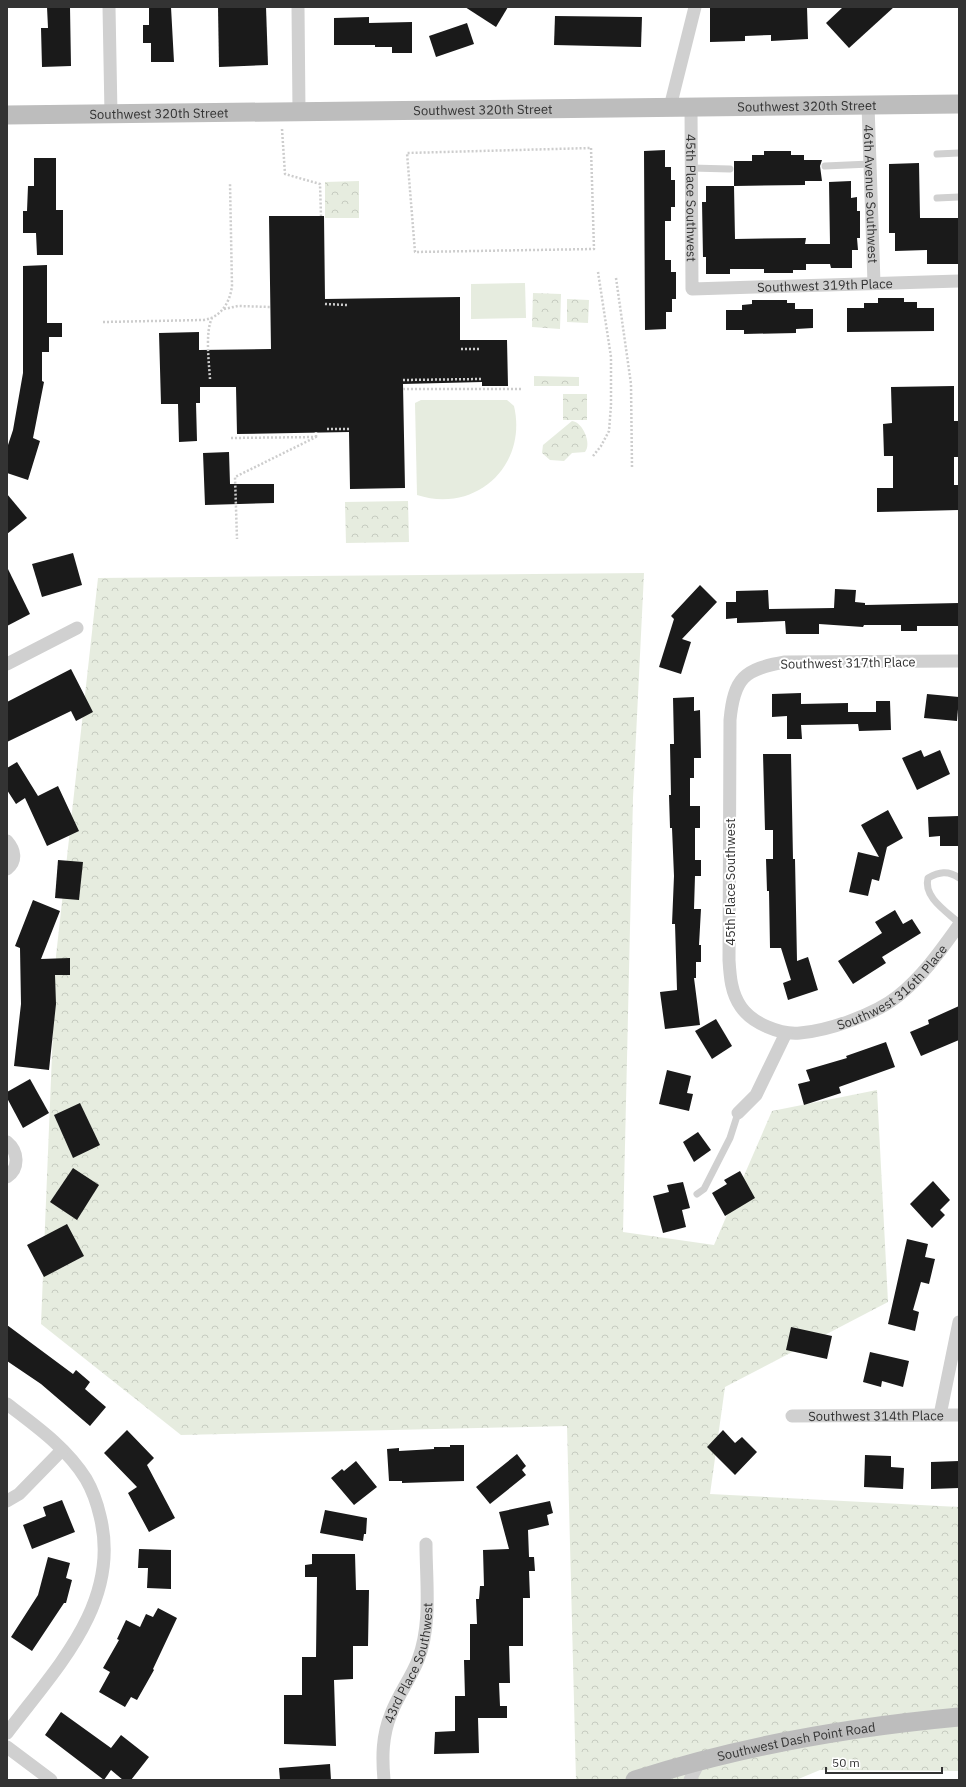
<svg xmlns="http://www.w3.org/2000/svg" width="966" height="1787" font-family="'IBM Plex Sans',sans-serif">
<defs>
<pattern id="forest-crowns" width="20" height="18" patternUnits="userSpaceOnUse"><rect width="20" height="18" fill="#e6ecdf"/><path d="M2 6a3 3 0 1 1 6 0M12 15a3 3 0 1 1 6 0" fill="none" stroke="#c6cbc0"/></pattern>
</defs>
<rect width="100%" height="100%" fill="#fff"/>
<g fill="#e6ecdf">
<polygon points="525,283 526,318 471,319 471,284"/>
<path d="M421,400H507L514,406C528,466 475,514 417,495L415,403Z"/>
</g>
<g fill="url(#forest-crowns)">
<polygon points="359,181 359,218 325,218 325,182"/>
<polygon points="533,293 561,294 560,329 532,327"/>
<polygon points="567,299 589,300 588,323 567,322"/>
<polygon points="534,376 579,377 579,386 534,386"/>
<rect x="563" y="394" width="24" height="26"/>
<path d="M572,421C583,422 592,444 585,452L572,453L564,461L550,460L542,453L543,445Z"/>
<polygon points="408,501 409,542 346,543 345,502"/>
<polygon points="644,573 633,798 623,1232 714,1245 772,1111 877,1090 888,1302 725,1387 710,1494 959,1507 959,1771 820,1770 796,1780 576,1780 567,1426 181,1435 41,1324 56,956 98,578"/>
</g>
<g fill="#1a1a1a">
<polygon points="47,7 70,7 71,66 42,67 41,28 48,28"/>
<polygon points="149,7 171,7 174,62 151,62 151,43 143,43 143,25 149,25"/>
<polygon points="218,7 266,7 268,65 219,67"/>
<polygon points="465,7 508,7 496,27"/>
<polygon points="807,7 808,39 771,41 771,35 745,36 745,41 710,42 710,8"/>
<polygon points="843,7 894,7 849,48 826,23"/>
<polygon points="555,16 642,17 641,47 554,45"/>
<polygon points="369,17 369,23 412,22 412,53 392,53 392,47 375,47 375,45 334,45 334,18"/>
<polygon points="467,23 474,44 436,57 429,36"/>
<polygon points="665,150 665,167 671,167 671,180 675,180 675,207 671,207 671,221 665,221 665,260 671,260 671,272 676,272 676,299 672,299 672,312 666,312 666,329 645,330 644,151"/>
<polygon points="764,151 791,151 791,155 804,155 804,160 822,160 820,166 822,181 805,181 805,185 734,186 735,239 806,238 805,244 830,244 829,182 851,181 851,198 857,197 857,211 860,211 860,238 857,238 858,250 852,250 852,268 831,268 830,264 806,264 806,270 793,270 793,273 764,273 764,269 730,269 730,274 706,274 706,257 703,257 702,202 706,202 706,186 734,186 734,161 752,161 752,155 764,155"/>
<polygon points="34,158 56,158 56,210 63,210 63,255 37,255 36,233 23,233 23,211 27,211 28,186 34,186"/>
<polygon points="919,163 920,218 959,218 959,264 927,264 927,250 895,251 895,233 889,233 889,164"/>
<polygon points="269,216 324,216 325,299 460,297 460,340 507,340 508,386 482,386 482,382 403,384 405,488 350,489 349,432 237,434 236,387 200,387 200,403 196,403 197,441 179,442 178,404 161,404 159,333 199,332 199,350 271,349"/>
<polygon points="47,265 47,323 62,323 62,337 49,337 49,352 42,352 42,381 44,382 33,438 40,441 28,480 7,473 7,448 13,430 23,373 23,266"/>
<polygon points="878,298 904,298 904,302 917,302 917,308 934,308 934,331 847,332 847,308 864,308 864,303 878,303"/>
<polygon points="752,300 787,300 787,303 795,303 795,309 813,309 813,328 796,329 796,333 744,334 744,330 726,330 726,310 742,310 742,305 752,304"/>
<polygon points="954,386 954,421 959,421 959,457 954,457 954,485 959,485 959,510 877,512 877,488 893,488 893,456 884,456 883,424 892,423 891,387"/>
<polygon points="229,452 230,484 274,484 274,503 205,505 203,453"/>
<polygon points="7,494 27,518 7,534"/>
<polygon points="73,553 82,585 42,597 32,564"/>
<polygon points="7,567 30,614 7,626"/>
<polygon points="700,585 717,602 682,639 691,642 681,674 659,667 674,619 671,616"/>
<polygon points="835,589 856,590 855,602 865,603 865,605 959,603 959,626 917,626 917,631 901,631 901,625 864,625 863,627 819,624 819,634 786,634 785,621 737,623 737,618 726,619 726,602 736,602 736,591 768,590 769,609 834,608"/>
<polygon points="71,669 93,712 76,721 71,711 7,742 7,702"/>
<polygon points="801,693 801,704 848,703 848,712 876,712 876,701 890,701 891,730 859,731 858,724 801,725 802,739 787,739 787,716 772,717 772,694"/>
<polygon points="927,694 959,697 957,721 924,718"/>
<polygon points="694,697 694,711 700,710 701,758 694,758 694,778 690,778 690,806 700,806 700,828 695,828 695,860 701,860 701,876 695,876 694,909 701,909 699,945 701,945 701,962 696,962 696,978 694,978 700,1025 665,1029 660,992 677,990 675,924 672,924 674,876 672,828 670,828 669,795 671,795 670,744 674,744 673,698"/>
<polygon points="921,750 924,757 940,750 950,774 917,790 902,758"/>
<polygon points="763,754 791,754 793,859 795,859 797,961 808,957 818,990 788,1000 783,983 791,980 781,948 770,948 769,891 767,891 766,859 773,859 773,830 765,830"/>
<polygon points="17,762 38,796 58,786 79,831 47,846 25,798 16,804 7,790 7,768"/>
<polygon points="888,810 903,838 887,847 879,881 872,879 868,896 849,892 858,852 879,857 861,825"/>
<polygon points="959,816 959,846 940,846 940,836 929,837 928,817"/>
<polygon points="58,860 83,862 79,900 55,898"/>
<polygon points="33,900 60,911 41,959 70,958 70,975 55,975 56,1004 49,1070 14,1066 21,1004 20,948 15,946"/>
<polygon points="895,910 903,924 912,919 921,933 882,957 886,963 853,984 838,961 882,933 875,922"/>
<polygon points="959,1006 959,1040 921,1056 910,1032 929,1024 928,1020"/>
<polygon points="716,1019 732,1046 712,1059 695,1031"/>
<polygon points="886,1042 895,1067 839,1087 841,1093 804,1105 798,1084 810,1081 806,1070 847,1058 846,1056"/>
<polygon points="667,1070 691,1076 687,1093 693,1094 689,1111 659,1104"/>
<polygon points="30,1079 49,1113 23,1128 7,1098 7,1092"/>
<polygon points="80,1103 100,1145 73,1158 54,1115"/>
<polygon points="698,1132 711,1150 694,1162 683,1142"/>
<polygon points="73,1168 99,1185 77,1220 50,1202"/>
<polygon points="740,1171 755,1198 725,1216 712,1193 727,1184 724,1180"/>
<polygon points="933,1181 950,1200 940,1210 945,1215 932,1228 910,1204"/>
<polygon points="683,1182 690,1208 682,1210 686,1227 663,1233 653,1196 669,1192 667,1185"/>
<polygon points="67,1224 84,1256 44,1277 27,1245"/>
<polygon points="907,1239 928,1244 925,1257 935,1259 929,1284 921,1282 913,1310 919,1312 915,1331 888,1324"/>
<polygon points="7,1325 73,1374 76,1370 90,1382 85,1389 106,1407 90,1426 41,1384 7,1361"/>
<polygon points="791,1327 832,1336 827,1359 786,1350"/>
<polygon points="870,1352 909,1361 903,1387 882,1381 881,1387 863,1382"/>
<polygon points="127,1430 154,1458 147,1465 175,1518 149,1532 128,1493 137,1487 104,1453"/>
<polygon points="723,1430 735,1443 742,1437 757,1452 735,1475 707,1447"/>
<polygon points="450,1445 464,1445 464,1481 402,1483 402,1481 389,1481 387,1449 399,1448 399,1451 434,1449 434,1447 450,1447"/>
<polygon points="517,1454 526,1466 522,1470 526,1475 490,1504 476,1487"/>
<polygon points="865,1455 891,1456 891,1467 904,1468 903,1489 864,1487"/>
<polygon points="356,1461 377,1487 354,1505 331,1478 342,1469 344,1471"/>
<polygon points="959,1461 959,1488 931,1489 931,1462"/>
<polygon points="62,1500 75,1532 32,1549 23,1525 46,1516 43,1507"/>
<polygon points="550,1501 553,1513 547,1515 549,1525 528,1530 529,1557 534,1557 535,1571 529,1571 530,1598 523,1598 523,1646 509,1646 510,1683 499,1683 500,1706 507,1706 507,1718 478,1718 479,1753 434,1754 435,1732 455,1731 455,1696 465,1696 464,1660 470,1660 470,1624 477,1624 476,1599 479,1599 480,1586 484,1586 483,1550 509,1549 499,1512"/>
<polygon points="325,1510 367,1518 366,1534 364,1534 363,1541 320,1533"/>
<polygon points="139,1549 171,1550 171,1589 147,1588 148,1568 138,1568"/>
<polygon points="312,1554 355,1554 356,1590 369,1590 368,1646 353,1646 353,1679 334,1680 336,1746 284,1744 284,1695 302,1695 302,1657 316,1657 317,1577 305,1577 305,1565 312,1564"/>
<polygon points="48,1557 70,1563 66,1578 72,1580 66,1603 64,1603 32,1651 11,1637 38,1595"/>
<polygon points="158,1608 177,1618 153,1669 154,1670 137,1700 131,1697 125,1707 99,1692 110,1672 103,1668 119,1640 117,1639 126,1620 140,1627 146,1614 153,1617"/>
<polygon points="61,1712 111,1748 121,1735 149,1757 131,1780 123,1780 111,1770 104,1780 45,1735"/>
<polygon points="330,1764 331,1780 280,1780 279,1768"/>
</g>
<g fill="none" stroke-linecap="round" stroke-linejoin="round">
<g stroke="#cdcdcd" stroke-width="2.5" stroke-dasharray="2 2" stroke-linecap="butt">
<polyline points="282,129 285,174 320,184 321,216"/>
<polygon points="591,148 594,249 415,252 407,153"/>
<polyline points="616,278 631,384 632,467"/>
<polyline points="325,304 347,305"/>
<polyline points="224,309 238,306 270,307"/>
<path d="M103,322L203,320C221,318 230,302 232,286L230,183"/>
<polyline points="461,349 481,349"/>
<path d="M210,379C209,363 205,332 212,318"/>
<polyline points="403,380 482,379"/>
<polyline points="403,389 521,389"/>
<polyline points="327,429 349,429"/>
<polyline points="316,437 316,432"/>
<polyline points="231,438 316,437 235,477 237,539"/>
<polyline points="593,456 601,446 609,431 611,405 611,357 598,272"/>
</g>
<g stroke="#d0d0d0" stroke-width="7">
<polyline points="937,154 959,153"/>
<polyline points="825,166 870,164"/>
<polyline points="691,168 730,169"/>
<polyline points="937,198 959,197"/>
<path d="M959,878C948,870 939,872 928,878C923,897 946,911 959,923"/>
<polyline points="697,1194 704,1189 730,1138 738,1113"/>
</g>
<g stroke="#d0d0d0" stroke-width="13">
<polyline points="109,7 111,114"/>
<polyline points="298,7 299,112"/>
<path id="s1" d="M868,105L874,283"/>
<polyline points="670,107 695,7"/>
<path id="s2" d="M691,107L692,289L959,281"/>
<path id="s3" d="M959,661L785,662C744,669 734,678 730,720L729,960C730,976 731,993 741,1007C752,1023 780,1035 800,1033C828,1031 876,1014 898,996C923,976 941,950 959,925"/>
<polyline points="7,664 77,628"/>
<path d="M7,841C15,850 17,861 7,869"/>
<polyline points="738,1113 756,1095 786,1033"/>
<path d="M7,1142C18,1151 20,1168 7,1177"/>
<path d="M7,1404C36,1426 67,1448 86,1479C93,1491 97,1503 100,1516C122,1603 55,1669 7,1733"/>
<polyline points="940,1415 959,1322"/>
<path id="s4" d="M792,1416L959,1415"/>
<polyline points="7,1501 19,1494 62,1450"/>
<polyline points="7,1747 51,1780"/>
<path id="s5" d="M384,1780C382,1757 382,1736 391,1714C398,1695 411,1678 418,1660C432,1624 426,1582 426,1544"/>
<polyline points="690,1780 699,1762"/>
</g>
<g stroke="#bdbdbd" stroke-width="19">
<path id="s6" d="M7,115L959,104"/>
<path id="s7" d="M635,1780C740,1746 850,1727 959,1717"/>
</g>
</g>
<g text-anchor="middle" dominant-baseline="central" stroke-width="4" stroke-linejoin="round" paint-order="stroke">
<g font-size="13" fill="#333" stroke="#fff">
<text stroke="none"><textPath href="#s6" startOffset="800">Southwest 320th Street</textPath></text>
<text stroke="none"><textPath href="#s6" startOffset="476">Southwest 320th Street</textPath></text>
<text stroke="none"><textPath href="#s6" startOffset="152">Southwest 320th Street</textPath></text>
<text stroke="none"><textPath href="#s1" startOffset="89">46th Avenue Southwest</textPath></text>
<text stroke="none"><textPath href="#s2" startOffset="91">45th Place Southwest</textPath></text>
<text stroke="none"><textPath href="#s2" startOffset="315">Southwest 319th Place</textPath></text>
<text transform="translate(848 663) rotate(-1)">Southwest 317th Place</text>
<text transform="translate(730 882) rotate(-90)">45th Place Southwest</text>
<text stroke="none"><textPath href="#s3" startOffset="726">Southwest 316th Place</textPath></text>
<text stroke="none"><textPath href="#s4" startOffset="84">Southwest 314th Place</textPath></text>
<text stroke="none"><textPath href="#s5" startOffset="122">43rd Place Southwest</textPath></text>
<text stroke="none"><textPath href="#s7" startOffset="166">Southwest Dash Point Road</textPath></text>
</g>
</g>
<rect width="966" height="1787" fill="none" stroke="#333333" stroke-width="16"/>
<path d="M826 1767v6h116v-6" fill="none" stroke="#333333" stroke-width="2"/>
<text x="832" y="1767" font-size="12" fill="#333333" stroke="#ffffff" stroke-width="3" paint-order="stroke">50 m</text>
</svg>
